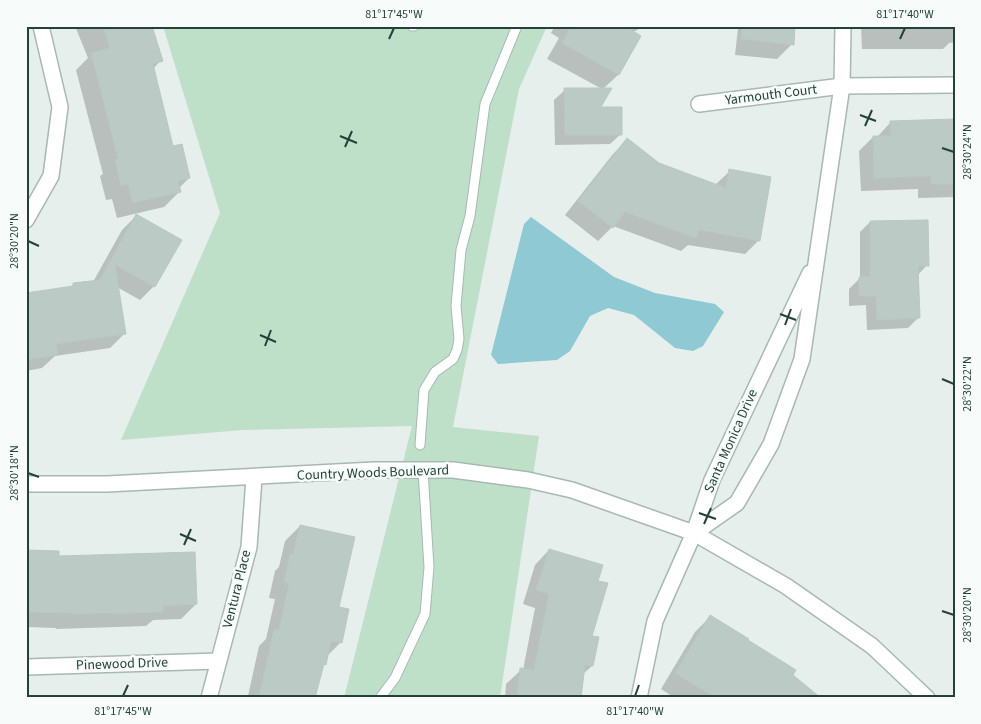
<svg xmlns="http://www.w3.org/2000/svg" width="981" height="724" font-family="'Source Sans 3',sans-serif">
<rect width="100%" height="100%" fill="#e6efeb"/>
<polygon fill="#bfe0c8" points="163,26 547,26 519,89 453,427 539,436 500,698 344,698 412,426 243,430 121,440 220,213"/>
<polygon fill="#8ec9d4" points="531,217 614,277 655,293 715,304 724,312 703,346 693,351 675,348 634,315 608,308 590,316 570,351 557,360 498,364 491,355 524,224"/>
<g fill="#0003">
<polygon points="75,26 151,26 161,60 153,69 172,148 189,178 179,188 179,192 164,207 117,218 112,199 106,200 100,176 103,174 76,70 88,58"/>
<polygon points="555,26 645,26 633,32 640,36 618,75 603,89 599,108 621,134 610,144 555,145 554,100 565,90 602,89 547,59 559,38 551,33"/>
<polygon points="698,26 794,26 792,44 777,59 735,55 738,28"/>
<polygon points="861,26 955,26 955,42 949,43 943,49 862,49"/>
<polygon points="955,120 955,197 918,198 918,189 861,191 859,151 873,137 877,137 891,122"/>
<polygon points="627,140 658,164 715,185 730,171 759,240 745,254 688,245 681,251 613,226 598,241 565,215 613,154"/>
<polygon points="136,216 154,286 140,300 117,287 124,334 110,348 55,356 42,368 26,371 26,294 70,288 73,285 93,282 122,230"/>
<polygon points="870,222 927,265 917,276 918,318 908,328 867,330 866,305 849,306 849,289 860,278 860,232"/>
<polygon points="300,526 338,608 341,642 326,657 325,664 322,667 314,698 246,698 248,696 259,646 266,639 275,599 269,598 275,571 279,567 285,541"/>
<polygon points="549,550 596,581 591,637 592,666 582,675 580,698 505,698 506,684 521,670 523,670 535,608 523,604 535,565"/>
<polygon points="26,552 58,557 196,604 181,619 153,620 146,626 56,629 56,628 26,627"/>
<polygon points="710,617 746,640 819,698 675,698 661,689 695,632"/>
</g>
<g fill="#bbcac4" stroke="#b8c9c2">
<polygon points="116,26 152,26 163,61 153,64 173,146 182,144 190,178 178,181 181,192 132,203 128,184 121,186 115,160 118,159 91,53 110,48 104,30"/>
<polygon points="571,26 625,26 641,36 619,75 562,43"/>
<polygon points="742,26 795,26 794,45 741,39"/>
<polygon points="564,88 612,88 601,107 622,107 622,135 565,135"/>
<polygon points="955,119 955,184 931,184 931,176 874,178 873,136 891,136 890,121"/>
<polygon points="627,138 659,163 726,188 729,169 771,177 760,241 699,230 696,238 625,212 613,228 578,201"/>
<polygon points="136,214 182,240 155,287 115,265 126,334 56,344 58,355 26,360 26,293 73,286 73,283 100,280"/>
<polygon points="928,220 929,266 918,266 920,318 877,320 876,296 859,296 859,277 870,277 870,221"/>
<polygon points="300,525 355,537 339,607 349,609 342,643 331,641 326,665 324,664 315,698 259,698 274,629 279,630 289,584 284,582 290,554 293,554"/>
<polygon points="549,549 603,565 598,581 608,583 592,636 599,637 593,666 585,665 581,698 517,698 520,668 534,670 549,594 536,590"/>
<polygon points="26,550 59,551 59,556 195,552 197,604 163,606 163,612 127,613 71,614 71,613 26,612"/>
<polygon points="710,615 749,639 748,640 796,670 793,675 821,698 716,698 675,673"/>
</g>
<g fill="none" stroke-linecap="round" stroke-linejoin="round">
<defs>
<g id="service">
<polyline points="412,26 414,26"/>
<polyline points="420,445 424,390 435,372 453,359 457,350 459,339 456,306 461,250 470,216 485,104 517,26"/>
<polyline points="380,698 395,678 425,614 429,567 423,470"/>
</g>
<g id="minor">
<polyline points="699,104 842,86 955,85"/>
<polyline points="26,220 51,176 60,107 41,26"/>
<polyline points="26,484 107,484 374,470 453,470 528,480 572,490 694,533 786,586 872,646 927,698"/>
<polyline points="694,533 737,503 771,444 802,359 842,86 843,26"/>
<polyline points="26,667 218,661"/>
<polyline points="209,698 249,547 254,478"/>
<polyline points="639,698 655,621 694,533 712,480 810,273"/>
</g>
</defs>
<use href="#service" stroke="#a8b8b2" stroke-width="11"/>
<use href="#minor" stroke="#a8b8b2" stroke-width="18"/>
<use href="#service" stroke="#fff" stroke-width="9"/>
<use href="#minor" stroke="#fff" stroke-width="15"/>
</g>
<path fill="none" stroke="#24423a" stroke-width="2" d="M389,39L394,28M900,39L905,28M860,115L876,121M865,126L872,110M340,136L357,143M345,147L352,131M942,148L954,152M28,241L39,246M780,314L796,320M785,325L791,309M260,335L276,342M265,346L271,330M942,379L954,384M28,473L39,477M699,513L716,519M704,524L711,508M180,534L196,541M184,545L191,529M942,611L954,615M123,696L128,685M635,696L639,685"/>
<g text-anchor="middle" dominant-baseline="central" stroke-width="5" stroke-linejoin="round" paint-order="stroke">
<g font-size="14" fill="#24423a" stroke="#f7fbf9">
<text transform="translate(771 95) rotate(-7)">Yarmouth Court</text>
<text transform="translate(731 441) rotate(-66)">Santa Monica Drive</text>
<text transform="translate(373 473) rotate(-2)">Country Woods Boulevard</text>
<text transform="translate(237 589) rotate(-76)">Ventura Place</text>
<text transform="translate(122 664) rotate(-2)">Pinewood Drive</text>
</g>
</g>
<rect width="981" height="724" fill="none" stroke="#f7fbf9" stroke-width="55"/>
<rect x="28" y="28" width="926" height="668" fill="none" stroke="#24423a" stroke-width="2"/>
<g font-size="12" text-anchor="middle" fill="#24423a">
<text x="394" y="18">81°17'45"W</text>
<text x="905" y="18">81°17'40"W</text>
<text transform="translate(967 152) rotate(-90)" y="4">28°30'24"N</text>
<text transform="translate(14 241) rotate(-90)" y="4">28°30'20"N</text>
<text transform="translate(967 384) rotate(-90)" y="4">28°30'22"N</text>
<text transform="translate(14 473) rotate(-90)" y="4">28°30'18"N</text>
<text transform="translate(967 615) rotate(-90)" y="4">28°30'20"N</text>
<text x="123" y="715">81°17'45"W</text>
<text x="635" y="715">81°17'40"W</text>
</g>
</svg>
